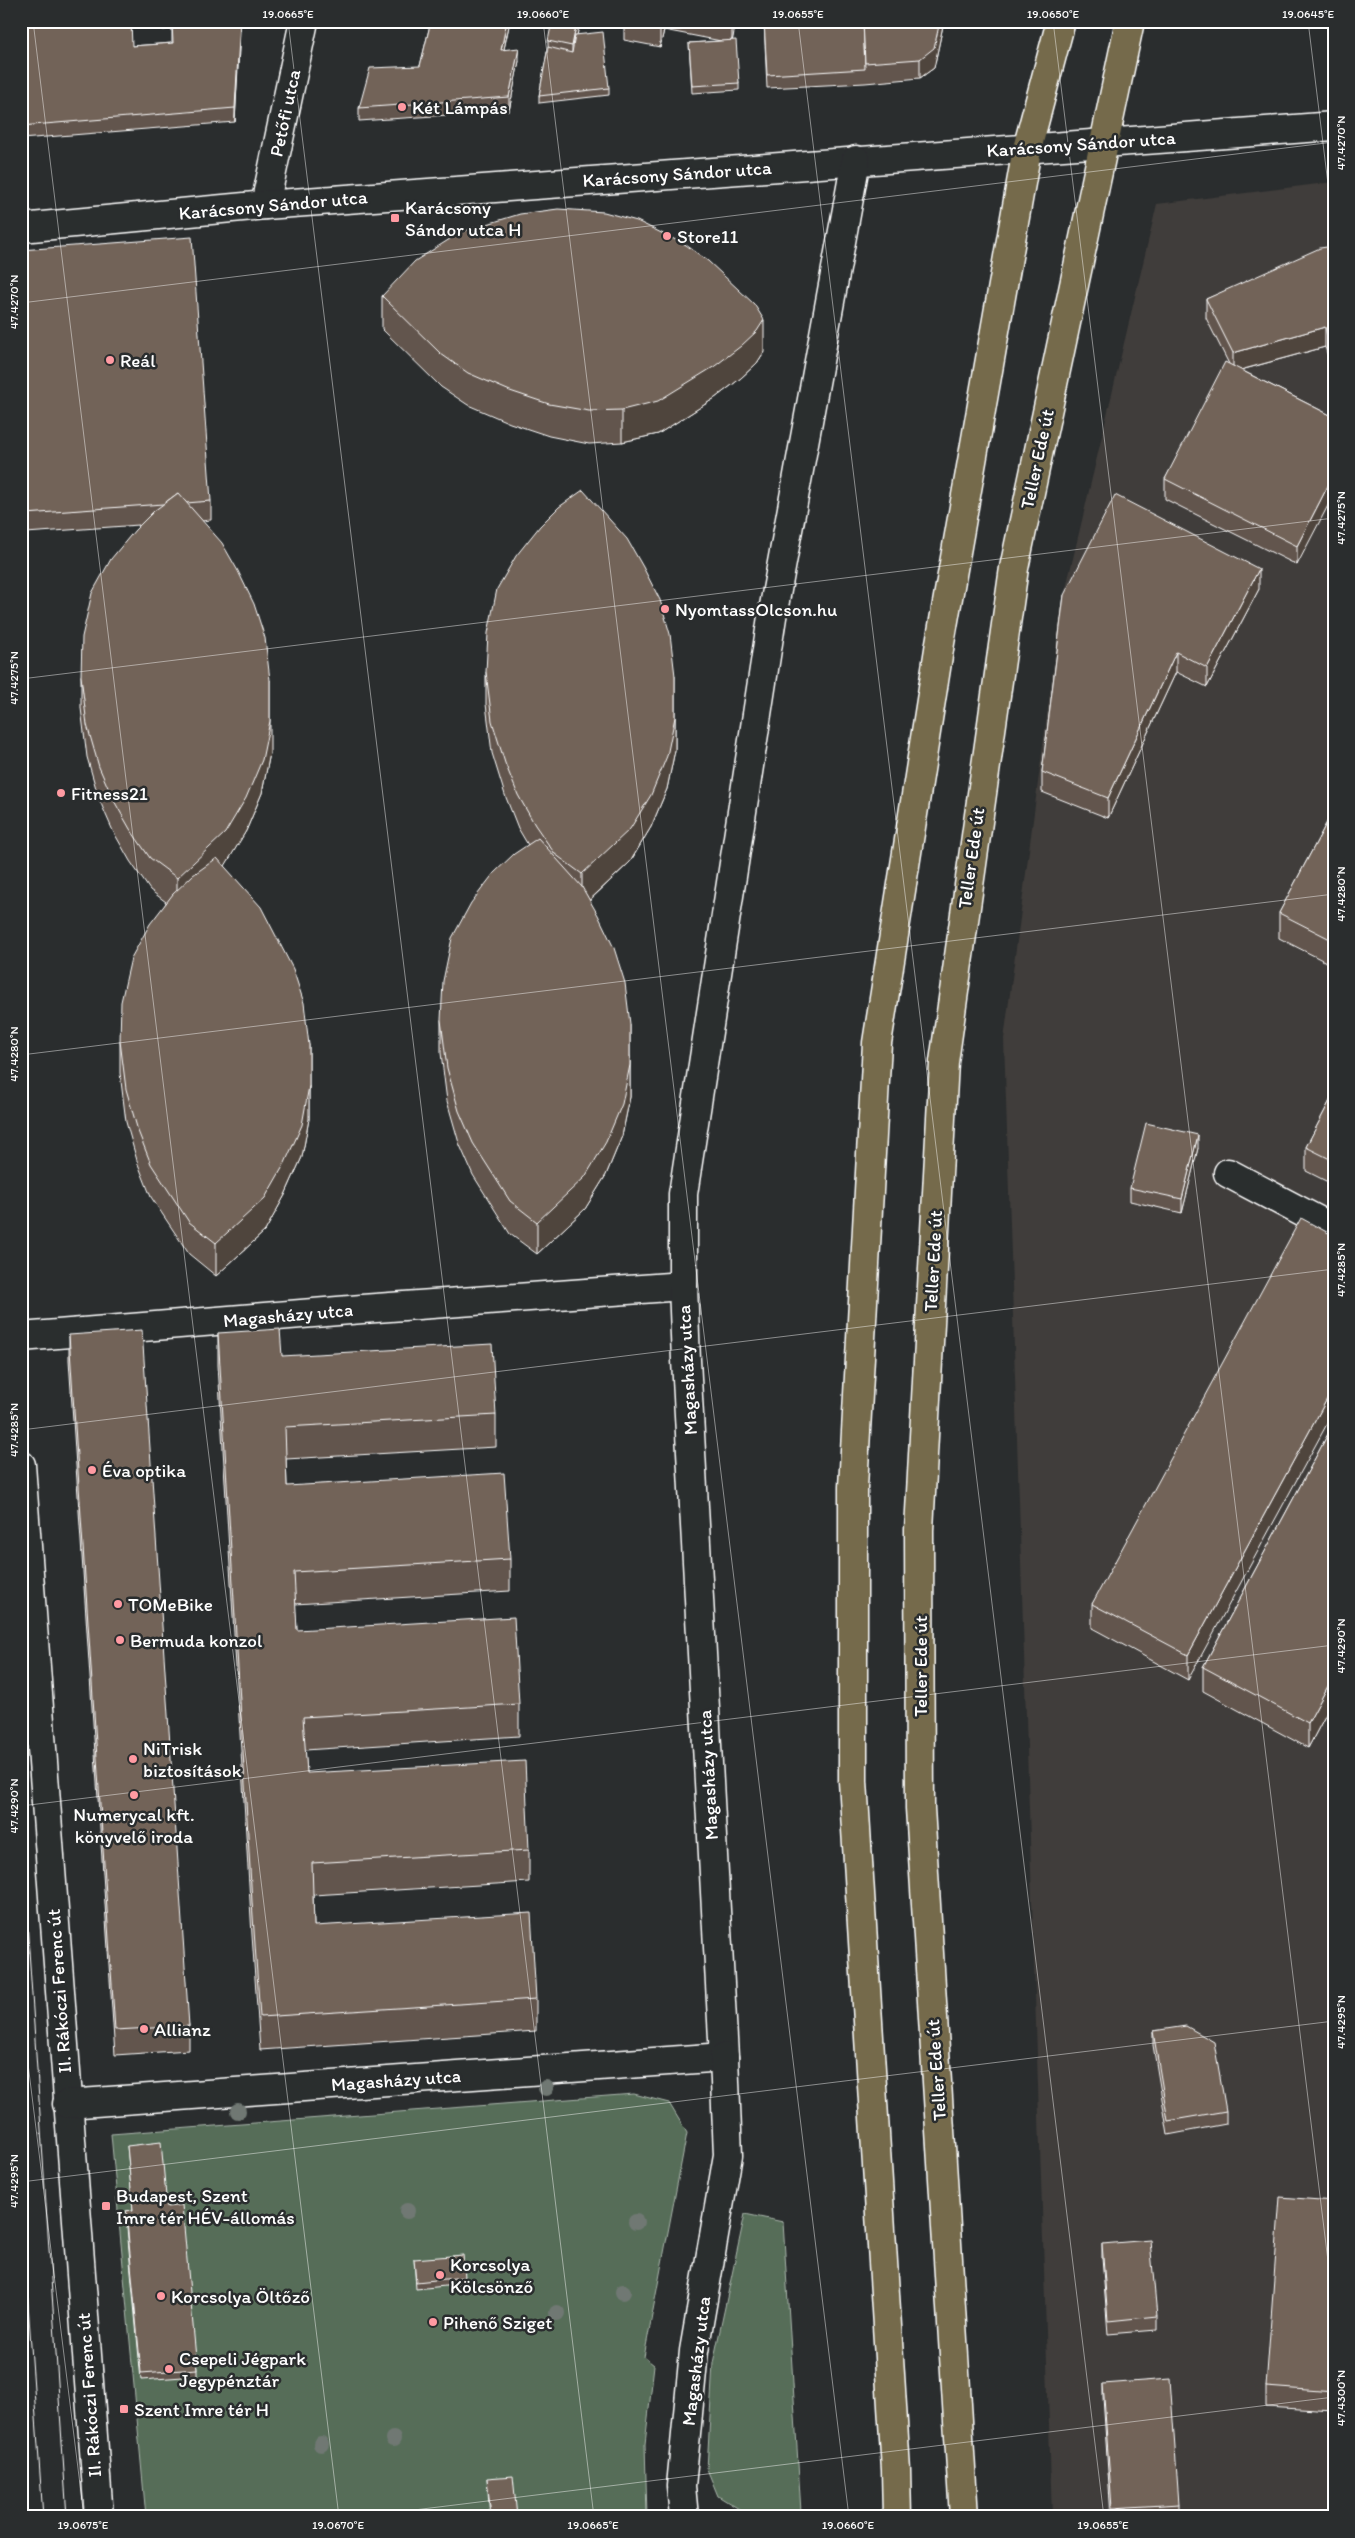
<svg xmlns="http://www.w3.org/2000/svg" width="1355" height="2538" font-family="Itim,sans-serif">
<rect width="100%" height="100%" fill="#2a2d2e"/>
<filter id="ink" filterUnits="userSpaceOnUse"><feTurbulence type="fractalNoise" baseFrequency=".02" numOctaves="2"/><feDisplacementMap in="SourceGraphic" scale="10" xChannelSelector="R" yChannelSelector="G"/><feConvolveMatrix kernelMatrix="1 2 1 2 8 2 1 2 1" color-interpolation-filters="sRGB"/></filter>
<g filter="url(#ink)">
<polygon fill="#403d3b" points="1334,182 1334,2517 1052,2517 1004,1039 1061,609 1157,204"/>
<g fill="#566d59" stroke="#aab6ac">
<polygon points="634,2094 669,2103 687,2133 644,2357 654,2365 645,2444 647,2517 146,2517 111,2134"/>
<polygon points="745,2214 783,2222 801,2512 795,2517 752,2517 718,2496 707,2469 713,2363"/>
</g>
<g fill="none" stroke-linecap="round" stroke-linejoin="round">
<defs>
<g id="minor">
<polyline points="265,205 304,21"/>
<polyline points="21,228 265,205 1334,126"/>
<polyline points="1228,1173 1334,1229"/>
<polyline points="21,1337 362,1309 683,1286"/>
<polyline points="21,1465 99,2517"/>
<polyline points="67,2104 724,2057 686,1360 683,1286 683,1194 772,617 856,160"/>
<polyline points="684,2517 681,2486 694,2351 728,2155 724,2057"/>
</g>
<g id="major">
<polyline points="897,2517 896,2470 853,1781 853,1487 877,1043 940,643 1027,149 1061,21"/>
<polyline points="964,2517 920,1808 919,1530 944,1062 1014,568 1130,21"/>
</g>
</defs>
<use href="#minor" stroke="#fff" stroke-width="31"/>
<use href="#major" stroke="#fff" stroke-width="31"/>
<use href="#minor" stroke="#2a2d2e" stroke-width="28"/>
<use href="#major" stroke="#746b4b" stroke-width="28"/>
<g stroke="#fff" stroke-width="1">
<polyline points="21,1831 67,2517"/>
<polyline points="21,2203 43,2517"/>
</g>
</g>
<g fill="#707873">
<circle cx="546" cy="2088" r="8"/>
<circle cx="238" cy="2111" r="8"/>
<circle cx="407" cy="2211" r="8"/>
<circle cx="636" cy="2222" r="8"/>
<circle cx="623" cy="2292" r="8"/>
<circle cx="557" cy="2313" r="8"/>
<circle cx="393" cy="2439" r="8"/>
<circle cx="321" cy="2444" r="8"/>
</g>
<g fill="#62554d" stroke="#fff">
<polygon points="21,21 132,46 172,43 172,29 163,30 162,21 258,21 258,23 240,24 235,122 21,139"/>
<polygon points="431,21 510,21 504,49 519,61 509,111 359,121 359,108 420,66"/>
<polygon points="580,21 577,35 609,88 609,95 539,103 539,96 548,47 548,41"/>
<polygon points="624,21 736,21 732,40 739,83 739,90 692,93 689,43 721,41 664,30 660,47 624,40"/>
<polygon points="764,21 944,21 934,68 920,78 865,83 767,88"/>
<polygon points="1334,246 1334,365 1331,366 1325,347 1241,370 1334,417 1297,565 1165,499 1165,479 1229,364 1206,318 1206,299"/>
<polygon points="21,250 211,501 211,520 202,521 270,753 262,793 246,831 224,867 309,1045 309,1119 302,1157 285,1195 265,1231 216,1276 189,1254 151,1197 138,1164 126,1122 120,1073 120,1041 166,902 150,890 130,861 113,831 99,799 87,757 81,708 81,676 139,525 26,533 21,450"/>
<polygon points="382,296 764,352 757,363 741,378 715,398 658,434 622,442 589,444 549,436 510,423 468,405 441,387 382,329"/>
<polygon points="1259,589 1207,687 1176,672 1108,818 1042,792 1042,772 1064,595"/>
<polygon points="486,672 675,676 675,750 667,789 651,827 630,862 590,900 630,1057 630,1097 622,1136 606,1175 585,1209 537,1254 510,1234 473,1175 459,1143 447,1101 441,1053 441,1020 528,845 518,828 505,795 492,753 486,704"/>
<polygon points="1334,809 1334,966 1279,938 1279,913"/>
<polygon points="1334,1093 1334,1185 1306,1171 1306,1147"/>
<polygon points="1198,1148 1182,1213 1130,1201 1130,1188"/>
<polygon points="1334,1236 1188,1680 1092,1628 1092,1604"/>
<polygon points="218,1333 282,1356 496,1415 496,1447 286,1459 287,1486 510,1559 510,1591 295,1604 297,1630 519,1704 519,1736 305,1750 307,1773 529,1850 529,1882 313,1895 314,1926 536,1999 536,2031 260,2050 252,1935 218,1365"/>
<polygon points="69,1335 189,2026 189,2050 115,2055 69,1360"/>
<polygon points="1334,1423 1334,1699 1308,1748 1203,1691 1203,1667"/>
<polygon points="1153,2031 1226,2111 1226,2124 1168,2135 1153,2045"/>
<polygon points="127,2146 167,2207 197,2369 197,2376 141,2380 126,2217 126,2211 133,2210"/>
<polygon points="1334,2201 1334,2411 1266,2407 1266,2387"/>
<polygon points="1102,2244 1157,2316 1157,2330 1108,2334 1102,2257"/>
<polygon points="414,2259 465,2277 465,2284 416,2289"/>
<polygon points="1103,2384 1179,2504 1179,2517 1111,2517 1103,2397"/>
<polygon points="487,2478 517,2517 490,2517"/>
</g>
<g fill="#50453e" stroke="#fff">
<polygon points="240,21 240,32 235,122 235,108"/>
<polygon points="507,21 510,21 501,63 501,50"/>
<polygon points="577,21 580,21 572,60 572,46"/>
<polygon points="661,21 664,21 664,30 660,47 660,28"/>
<polygon points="732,21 736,21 732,43"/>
<polygon points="940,21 944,21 934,68 920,78 920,59"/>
<polygon points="519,48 519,61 509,111 509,97"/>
<polygon points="764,320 764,352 757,363 741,378 715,398 658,434 622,442 622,410"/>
<polygon points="1325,327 1325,347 1233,372 1233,353"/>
<polygon points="1334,346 1334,365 1331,366 1331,347"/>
<polygon points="1334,474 1334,494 1297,565 1297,546"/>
<polygon points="1259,569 1259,589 1207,687 1207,668"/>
<polygon points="1176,652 1176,672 1108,818 1108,798"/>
<polygon points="270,680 270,753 262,793 246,831 225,866 177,911 177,878"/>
<polygon points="675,717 675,750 667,789 651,827 630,862 582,907 582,874"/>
<polygon points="630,1024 630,1097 622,1136 606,1175 585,1209 537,1254 537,1222"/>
<polygon points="309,1086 309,1119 302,1157 285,1195 265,1231 216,1276 216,1243"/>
<polygon points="1198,1135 1198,1148 1182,1213 1182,1199"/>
<polygon points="1334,1386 1334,1411 1188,1680 1188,1655"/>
<polygon points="1334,1675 1334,1699 1308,1748 1308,1723"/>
</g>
<g fill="#726359" stroke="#fff">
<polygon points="21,21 131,21 132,46 173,43 172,23 198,21 240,21 235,108 21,126"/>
<polygon points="431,21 507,21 501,50 519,48 509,97 359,108 370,68 420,66"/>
<polygon points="552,21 577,21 572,46 548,41"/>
<polygon points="626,21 661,21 660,28"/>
<polygon points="720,21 732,21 732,23"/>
<polygon points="764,21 863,21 865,69 767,75"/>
<polygon points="863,21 940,21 934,48 920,59 865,63"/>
<polygon points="603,32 609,88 539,96 548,47 572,53 575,35"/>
<polygon points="736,40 739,83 692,86 689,43"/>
<polygon points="558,209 604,212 637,221 686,245 708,261 754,304 764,320 757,331 741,346 715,366 658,401 622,410 589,411 549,404 510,391 468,373 441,354 382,296 415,261 461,232 520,214"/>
<polygon points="192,237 211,501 186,503 178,493 163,504 26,514 21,431 21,250"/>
<polygon points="1334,246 1334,346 1331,347 1325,327 1233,353 1206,299 1320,248"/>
<polygon points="1225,362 1334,417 1334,474 1297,546 1165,479"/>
<polygon points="583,490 627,539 643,567 660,600 670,634 675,676 675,717 667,756 651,795 630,829 582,874 555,854 535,825 518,795 505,763 492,721 486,672 488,633 497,589 516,556 540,526 559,507"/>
<polygon points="178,493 222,543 238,571 254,604 265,638 270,680 270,721 262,760 246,798 225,833 177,878 150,858 130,829 113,799 99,767 87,725 81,676 82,637 92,593 111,559 135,530 154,511"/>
<polygon points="1115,495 1259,569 1207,668 1176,652 1108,798 1042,772 1064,595"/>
<polygon points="1334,809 1334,941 1279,913"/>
<polygon points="538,838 582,887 598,915 614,948 625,983 630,1024 630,1065 622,1104 606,1142 585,1177 537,1222 510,1201 473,1143 459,1111 447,1068 441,1020 443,981 452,938 471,903 494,873 514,854"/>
<polygon points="217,858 261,907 293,969 304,1003 309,1045 309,1086 302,1125 285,1163 265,1198 216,1243 189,1222 151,1164 138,1131 126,1089 120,1041 121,1002 131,958 150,924 173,894 193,875"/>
<polygon points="1334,1093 1334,1161 1306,1147"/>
<polygon points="1146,1123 1198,1135 1182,1199 1130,1188"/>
<polygon points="1301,1218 1334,1236 1334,1386 1188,1655 1092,1604"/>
<polygon points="280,1329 282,1356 492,1344 496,1415 285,1427 287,1486 504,1473 510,1559 294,1572 297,1630 514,1617 519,1704 303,1717 307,1773 525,1761 529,1850 312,1863 314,1926 531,1913 536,1999 260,2017 252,1902 218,1333"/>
<polygon points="142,1330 189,2026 115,2030 69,1335"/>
<polygon points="1334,1423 1334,1675 1308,1723 1203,1667"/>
<polygon points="1186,2026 1214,2042 1226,2111 1168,2121 1153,2031"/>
<polygon points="161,2142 167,2207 182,2205 197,2369 141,2373 126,2211 133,2210 127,2146"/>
<polygon points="1280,2197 1334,2201 1334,2392 1266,2387"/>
<polygon points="1150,2240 1157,2316 1108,2321 1102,2244"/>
<polygon points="463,2255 465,2277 416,2282 414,2259"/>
<polygon points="1170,2379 1179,2504 1112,2508 1103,2384"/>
<polygon points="513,2476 517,2517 491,2517 487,2478"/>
</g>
</g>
<path fill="none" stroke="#fff" stroke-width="1" stroke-opacity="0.45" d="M33,21L339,2517M288,21L594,2517M543,21L849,2517M798,21L1104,2517M1053,21L1334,2310M1308,21L1334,233M21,303L1334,142M21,679L1334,518M21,1055L1334,894M21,1430L1334,1269M21,1806L1334,1645M21,2007L84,2517M21,2182L1334,2021M357,2517L1334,2397"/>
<g fill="#ff9aa2" stroke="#2a2d2e" stroke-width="2">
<circle cx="402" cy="107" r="5"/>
<rect x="390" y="213" width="10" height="10" rx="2.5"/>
<circle cx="667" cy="236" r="5"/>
<circle cx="110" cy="360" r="5"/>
<circle cx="665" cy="609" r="5"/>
<circle cx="61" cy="793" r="5"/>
<circle cx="92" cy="1470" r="5"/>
<circle cx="118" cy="1604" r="5"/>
<circle cx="120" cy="1640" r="5"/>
<circle cx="133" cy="1759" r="5"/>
<circle cx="134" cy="1795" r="5"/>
<circle cx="144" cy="2029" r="5"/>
<rect x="101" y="2201" width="10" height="10" rx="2.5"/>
<circle cx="440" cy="2275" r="5"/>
<circle cx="161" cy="2296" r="5"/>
<circle cx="433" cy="2322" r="5"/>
<circle cx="169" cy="2369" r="5"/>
<rect x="119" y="2404" width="10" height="10" rx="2.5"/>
</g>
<g text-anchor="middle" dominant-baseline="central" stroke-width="5" stroke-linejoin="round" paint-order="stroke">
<g font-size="19" fill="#fff" stroke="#2a2d2e" text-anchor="start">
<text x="412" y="107">Két Lámpás</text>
<text x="405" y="207">Karácsony<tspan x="405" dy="22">Sándor utca H</tspan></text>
<text x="677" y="236">Store11</text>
<text x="120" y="360">Reál</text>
<text x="675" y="609">NyomtassOlcson.hu</text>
<text x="71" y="793">Fitness21</text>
<text x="102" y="1470">Éva optika</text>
<text x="128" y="1604">TOMeBike</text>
<text x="130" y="1640">Bermuda konzol</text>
<text x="143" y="1748">NiTrisk<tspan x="143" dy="22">biztosítások</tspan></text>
<text x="134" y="1814" text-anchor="middle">Numerycal kft.<tspan x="134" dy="22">könyvelő iroda</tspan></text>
<text x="154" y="2029">Allianz</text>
<text x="116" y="2195">Budapest, Szent<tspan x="116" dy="22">Imre tér HÉV-állomás</tspan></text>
<text x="450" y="2264">Korcsolya<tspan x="450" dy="22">Kölcsönző</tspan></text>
<text x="171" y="2296">Korcsolya Öltőző</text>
<text x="443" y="2322">Pihenő Sziget</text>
<text x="179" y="2358">Csepeli Jégpark<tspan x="179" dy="22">Jegypénztár</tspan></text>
<text x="134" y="2409">Szent Imre tér H</text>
</g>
<g font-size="19" fill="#fff" stroke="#2a2d2e">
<text transform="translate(285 113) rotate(-78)">Petőfi utca</text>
<text transform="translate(1081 144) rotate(-4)">Karácsony Sándor utca</text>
<text transform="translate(677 174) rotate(-4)">Karácsony Sándor utca</text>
<text transform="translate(273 205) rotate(-5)">Karácsony Sándor utca</text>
<text transform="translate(1037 459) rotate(-78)">Teller Ede út</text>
<text transform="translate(971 858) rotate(-82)">Teller Ede út</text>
<text transform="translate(933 1261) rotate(-87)">Teller Ede út</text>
<text transform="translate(288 1315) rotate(-5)">Magasházy utca</text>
<text transform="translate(687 1370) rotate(-93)">Magasházy utca</text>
<text transform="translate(920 1666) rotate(-90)">Teller Ede út</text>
<text transform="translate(708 1775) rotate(-93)">Magasházy utca</text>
<text transform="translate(59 1991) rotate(-94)">II. Rákóczi Ferenc út</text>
<text transform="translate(936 2070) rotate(-94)">Teller Ede út</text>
<text transform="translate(396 2080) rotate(-4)">Magasházy utca</text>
<text transform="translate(696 2361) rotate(-83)">Magasházy utca</text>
<text transform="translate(89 2395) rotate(-94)">II. Rákóczi Ferenc út</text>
</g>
</g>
<rect width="1355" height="2538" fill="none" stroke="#2a2d2e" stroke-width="55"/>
<rect x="28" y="28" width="1300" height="2482" fill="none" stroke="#fff" stroke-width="2"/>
<g font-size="12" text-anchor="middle" fill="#fff">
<text x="288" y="18">19.0665°E</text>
<text x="543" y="18">19.0660°E</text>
<text x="798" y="18">19.0655°E</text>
<text x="1053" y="18">19.0650°E</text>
<text x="1308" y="18">19.0645°E</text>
<text transform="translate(1341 143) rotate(-90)" y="4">47.4270°N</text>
<text transform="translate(14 302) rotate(-90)" y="4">47.4270°N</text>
<text transform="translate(1341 518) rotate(-90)" y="4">47.4275°N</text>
<text transform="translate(14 678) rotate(-90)" y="4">47.4275°N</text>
<text transform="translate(1341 894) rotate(-90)" y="4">47.4280°N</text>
<text transform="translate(14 1054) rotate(-90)" y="4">47.4280°N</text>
<text transform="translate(1341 1270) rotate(-90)" y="4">47.4285°N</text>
<text transform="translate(14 1430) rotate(-90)" y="4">47.4285°N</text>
<text transform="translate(1341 1646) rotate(-90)" y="4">47.4290°N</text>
<text transform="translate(14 1806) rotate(-90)" y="4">47.4290°N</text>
<text transform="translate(1341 2022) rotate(-90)" y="4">47.4295°N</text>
<text transform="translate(14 2181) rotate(-90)" y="4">47.4295°N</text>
<text transform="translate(1341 2398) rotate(-90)" y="4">47.4300°N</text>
<text x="83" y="2529">19.0675°E</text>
<text x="338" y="2529">19.0670°E</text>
<text x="593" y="2529">19.0665°E</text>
<text x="848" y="2529">19.0660°E</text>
<text x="1103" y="2529">19.0655°E</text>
</g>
</svg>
